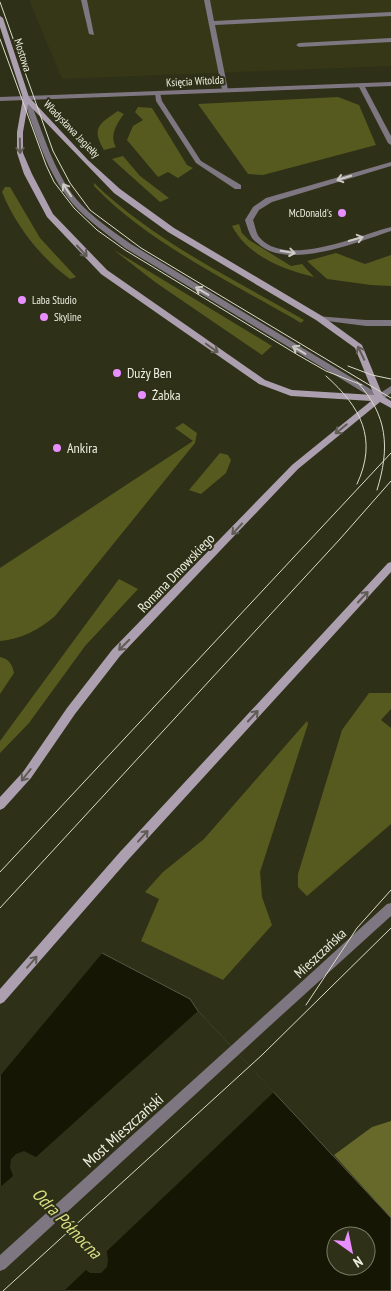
<svg xmlns="http://www.w3.org/2000/svg" width="391" height="1291" font-family="'PT Sans Narrow',sans-serif">
<rect width="100%" height="100%" fill="#2e3018"/>
<polygon fill="#353717" points="29,0 391,0 391,66 62,79"/>
<g fill="#575a1e">
<polygon points="338,97 359,105 376,145 263,175 248,174 198,104"/>
<polygon points="138,107 152,108 187,165 193,168 178,178 168,172 158,177 127,140 133,126 143,120 135,112"/>
<path d="M118,111L124,114C117,123 109,136 116,147L104,150C91,128 99,124 118,111Z"/>
<polygon points="123,156 140,176 169,198 160,202 112,159"/>
<path d="M94,183C154,241 232,278 304,320L301,323C233,283 148,243 94,186Z"/>
<path d="M5,187H10L40,238L76,277L70,279C40,257 16,226 2,192Z"/>
<path d="M239,224L242,233L249,240L291,266L302,264L314,277C282,269 248,256 232,226Z"/>
<polygon points="101,240 114,250 272,346 262,355 155,282"/>
<polygon points="336,253 365,264 391,255 391,286 371,285 327,279 307,261"/>
<path d="M183,423L197,433L195,443L55,616C39,630 21,639 0,641V568L193,441L175,428Z"/>
<polygon points="220,453 228,455 231,460 226,473 201,494 189,490"/>
<polygon points="119,579 138,589 85,646 29,723 0,753 0,741"/>
<path d="M0,657C9,659 12,664 14,673L0,694Z"/>
<polygon points="369,693 391,693 391,709 381,720 391,728 391,824 307,896 298,887 298,874 342,730"/>
<polygon points="307,721 308,724 260,872 262,897 272,925 223,980 141,941 159,899 145,892 163,872 204,839"/>
</g>
<polygon fill="#666929" points="391,1121 391,1218 334,1155 372,1127"/>
<path fill="#151603" stroke="#565745" fill-rule="evenodd" d="M0,881L102,953L190,999L198,1011L391,1218V1291H0ZM336,1236H366V1266H336Z"/>
<g fill="#2e3018">
<polygon points="0,879 104,951 0,1076"/>
<polygon points="198,1011 274,1092 107,1251 108,1261 107,1267 101,1273 90,1273 86,1270 64,1291 0,1291 0,1187 13,1176 10,1167 11,1159 16,1154 24,1151 36,1157"/>
</g>
<g fill="none" stroke-linecap="round" stroke-linejoin="round">
<g fill="#7e7680" fill-rule="evenodd">
<polygon points="81,0 87,0 94,35 89,34"/>
<polygon points="204,0 210,0 214,21 391,12 391,16 215,25 228,90 225,92 222,90"/>
<polygon points="391,38 391,42 299,47 296,45 299,43"/>
<polygon points="361,83 364,85 391,136 391,145 388,143 358,85"/>
<polygon points="155,92 160,93 162,101 201,161 241,185 241,189 235,189 196,163 156,101"/>
<path d="M26,96L29,98C43,132 53,171 77,200C92,217 112,231 131,244L382,396V400H376L125,248C107,234 87,220 72,203C47,173 36,134 23,98Z"/>
<path d="M391,162V166L272,202L259,210L253,220C255,225 256,234 260,238C287,268 359,235 391,227V231C358,242 292,269 261,246C258,243 254,241 252,238C249,233 247,226 245,220L253,207L266,198Z"/>
<polygon points="268,1014 272,1016 274,1020 272,1024 5,1269 0,1271 0,1255 264,1016"/>
</g>
<g fill="#7e7680" fill-rule="evenodd">
<polygon points="391,82 391,86 0,101 0,97"/>
<polygon points="391,903 391,916 272,1024 268,1026 264,1024 262,1020 264,1016 387,904"/>
</g>
<g fill="#7e7680" fill-rule="evenodd">
<polygon points="316,316 366,320 391,320 391,326 366,326 319,320 315,318"/>
<polygon points="391,386 391,393 382,400 376,400 376,396"/>
</g>
<g fill="#ac9faf" fill-rule="evenodd">
<path d="M0,16L3,18L29,97L88,160L120,189L174,228L322,316L362,345L383,396L391,401V408L380,402L298,469L120,656L75,714L31,778L4,808L0,810V797L23,772L67,708L112,650L292,465L371,401L291,396L259,384L101,274L47,217L24,174L17,153V132L23,98L0,27ZM28,104L114,193L168,232L316,320L355,348L374,395L292,390L265,380L107,270L53,214L32,174L23,153V132Z"/>
<polygon points="391,562 391,572 128,860 4,1002 0,1004 0,989 120,852 388,563"/>
</g>
<g stroke="#dadbcb" stroke-width="1">
<polyline points="0,2 53,151 70,183 90,210 141,248 391,398"/>
<polyline points="0,39 46,165 54,182 74,208 97,230 125,250 298,355 326,371 362,385"/>
<polyline points="348,366 372,375 391,379"/>
<path d="M326,376C361,407 378,439 357,484"/>
<path d="M357,382C388,415 390,448 377,490"/>
<polyline points="0,872 391,453"/>
<polyline points="0,908 340,539 391,481"/>
<polyline points="306,1005 357,928 391,890"/>
<polyline points="3,1291 262,1055 391,928"/>
</g>
</g>
<defs><path id="oneway-shaft" d="M-6 0H5M1.5-3L5.5 0L1.5 3" fill="none" stroke-width="1.6" stroke-linecap="round" stroke-linejoin="round" transform="scale(1.25)"/></defs>
<g stroke="#605c54">
<use href="#oneway-shaft" transform="translate(20 146) rotate(89)"/>
<use href="#oneway-shaft" transform="translate(82 251) rotate(47)"/>
<use href="#oneway-shaft" transform="translate(212 348) rotate(35)"/>
<use href="#oneway-shaft" transform="translate(361 353) rotate(-116)"/>
<use href="#oneway-shaft" transform="translate(341 429) rotate(141)"/>
<use href="#oneway-shaft" transform="translate(237 529) rotate(133)"/>
<use href="#oneway-shaft" transform="translate(363 597) rotate(-47)"/>
<use href="#oneway-shaft" transform="translate(124 645) rotate(135)"/>
<use href="#oneway-shaft" transform="translate(253 716) rotate(-47)"/>
<use href="#oneway-shaft" transform="translate(26 775) rotate(128)"/>
<use href="#oneway-shaft" transform="translate(143 836) rotate(-48)"/>
<use href="#oneway-shaft" transform="translate(32 962) rotate(-49)"/>
</g>
<g stroke="#cccbc3">
<use href="#oneway-shaft" transform="translate(344 178) rotate(163)"/>
<use href="#oneway-shaft" transform="translate(67 190) rotate(-124)"/>
<use href="#oneway-shaft" transform="translate(356 239) rotate(-16)"/>
<use href="#oneway-shaft" transform="translate(288 252) rotate(9)"/>
<use href="#oneway-shaft" transform="translate(202 291) rotate(-149)"/>
<use href="#oneway-shaft" transform="translate(299 350) rotate(-149)"/>
</g>
<g fill="#e88eff" stroke="#2e3018" stroke-width="2">
<circle cx="342" cy="213" r="5"/>
<circle cx="22" cy="300" r="5"/>
<circle cx="44" cy="317" r="5"/>
<circle cx="117" cy="373" r="5"/>
<circle cx="142" cy="395" r="5"/>
<circle cx="57" cy="448" r="5"/>
</g>
<g text-anchor="middle" dominant-baseline="central" stroke-width="4" stroke-linejoin="round" paint-order="stroke">
<g font-size="11" fill="#eeefe0" stroke="#2e3018">
<text transform="translate(23 55) rotate(72)">Mostowa</text>
<text transform="translate(195 81) rotate(-3)">Księcia Witolda</text>
<text transform="translate(72 129) rotate(46)">Władysława Jagiełły</text>
</g>
<g font-size="11" fill="#eeefe0" stroke="#2e3018" text-anchor="start">
<text x="332" y="213" text-anchor="end">McDonald's</text>
<text x="32" y="300">Laba Studio</text>
<text x="54" y="317">Skyline</text>
</g>
<g font-size="14" fill="#eeefe0" stroke="#2e3018" text-anchor="start">
<text x="127" y="373">Duży Ben</text>
<text x="152" y="395">Żabka</text>
<text x="67" y="448">Ankira</text>
</g>
<g font-size="14" fill="#eeefe0" stroke="#2e3018">
<text transform="translate(176 573) rotate(-46)">Romana Dmowskiego</text>
<text transform="translate(320 953) rotate(-43)">Mieszczańska</text>
</g>
<g font-size="16" fill="#eeefe0" stroke="#2e3018">
<text transform="translate(123 1130) rotate(-42)">Most Mieszczański</text>
</g>
<g font-size="18" font-style="italic" fill="#dadf82" stroke="#2e3018">
<text transform="translate(67 1223) rotate(46)">Odra Północna</text>
</g>
</g>
<g transform="translate(351 1251) rotate(147)"><circle r="24" fill="#2e3018" stroke="#7b7c68"/>
<path d="M0-4L9 19L0 12L-9 19Z" fill="#e88eff"/>
<text y="-8" font-size="14" font-weight="bold" text-anchor="middle" fill="#eeefe0">N</text>
</g>
</svg>
